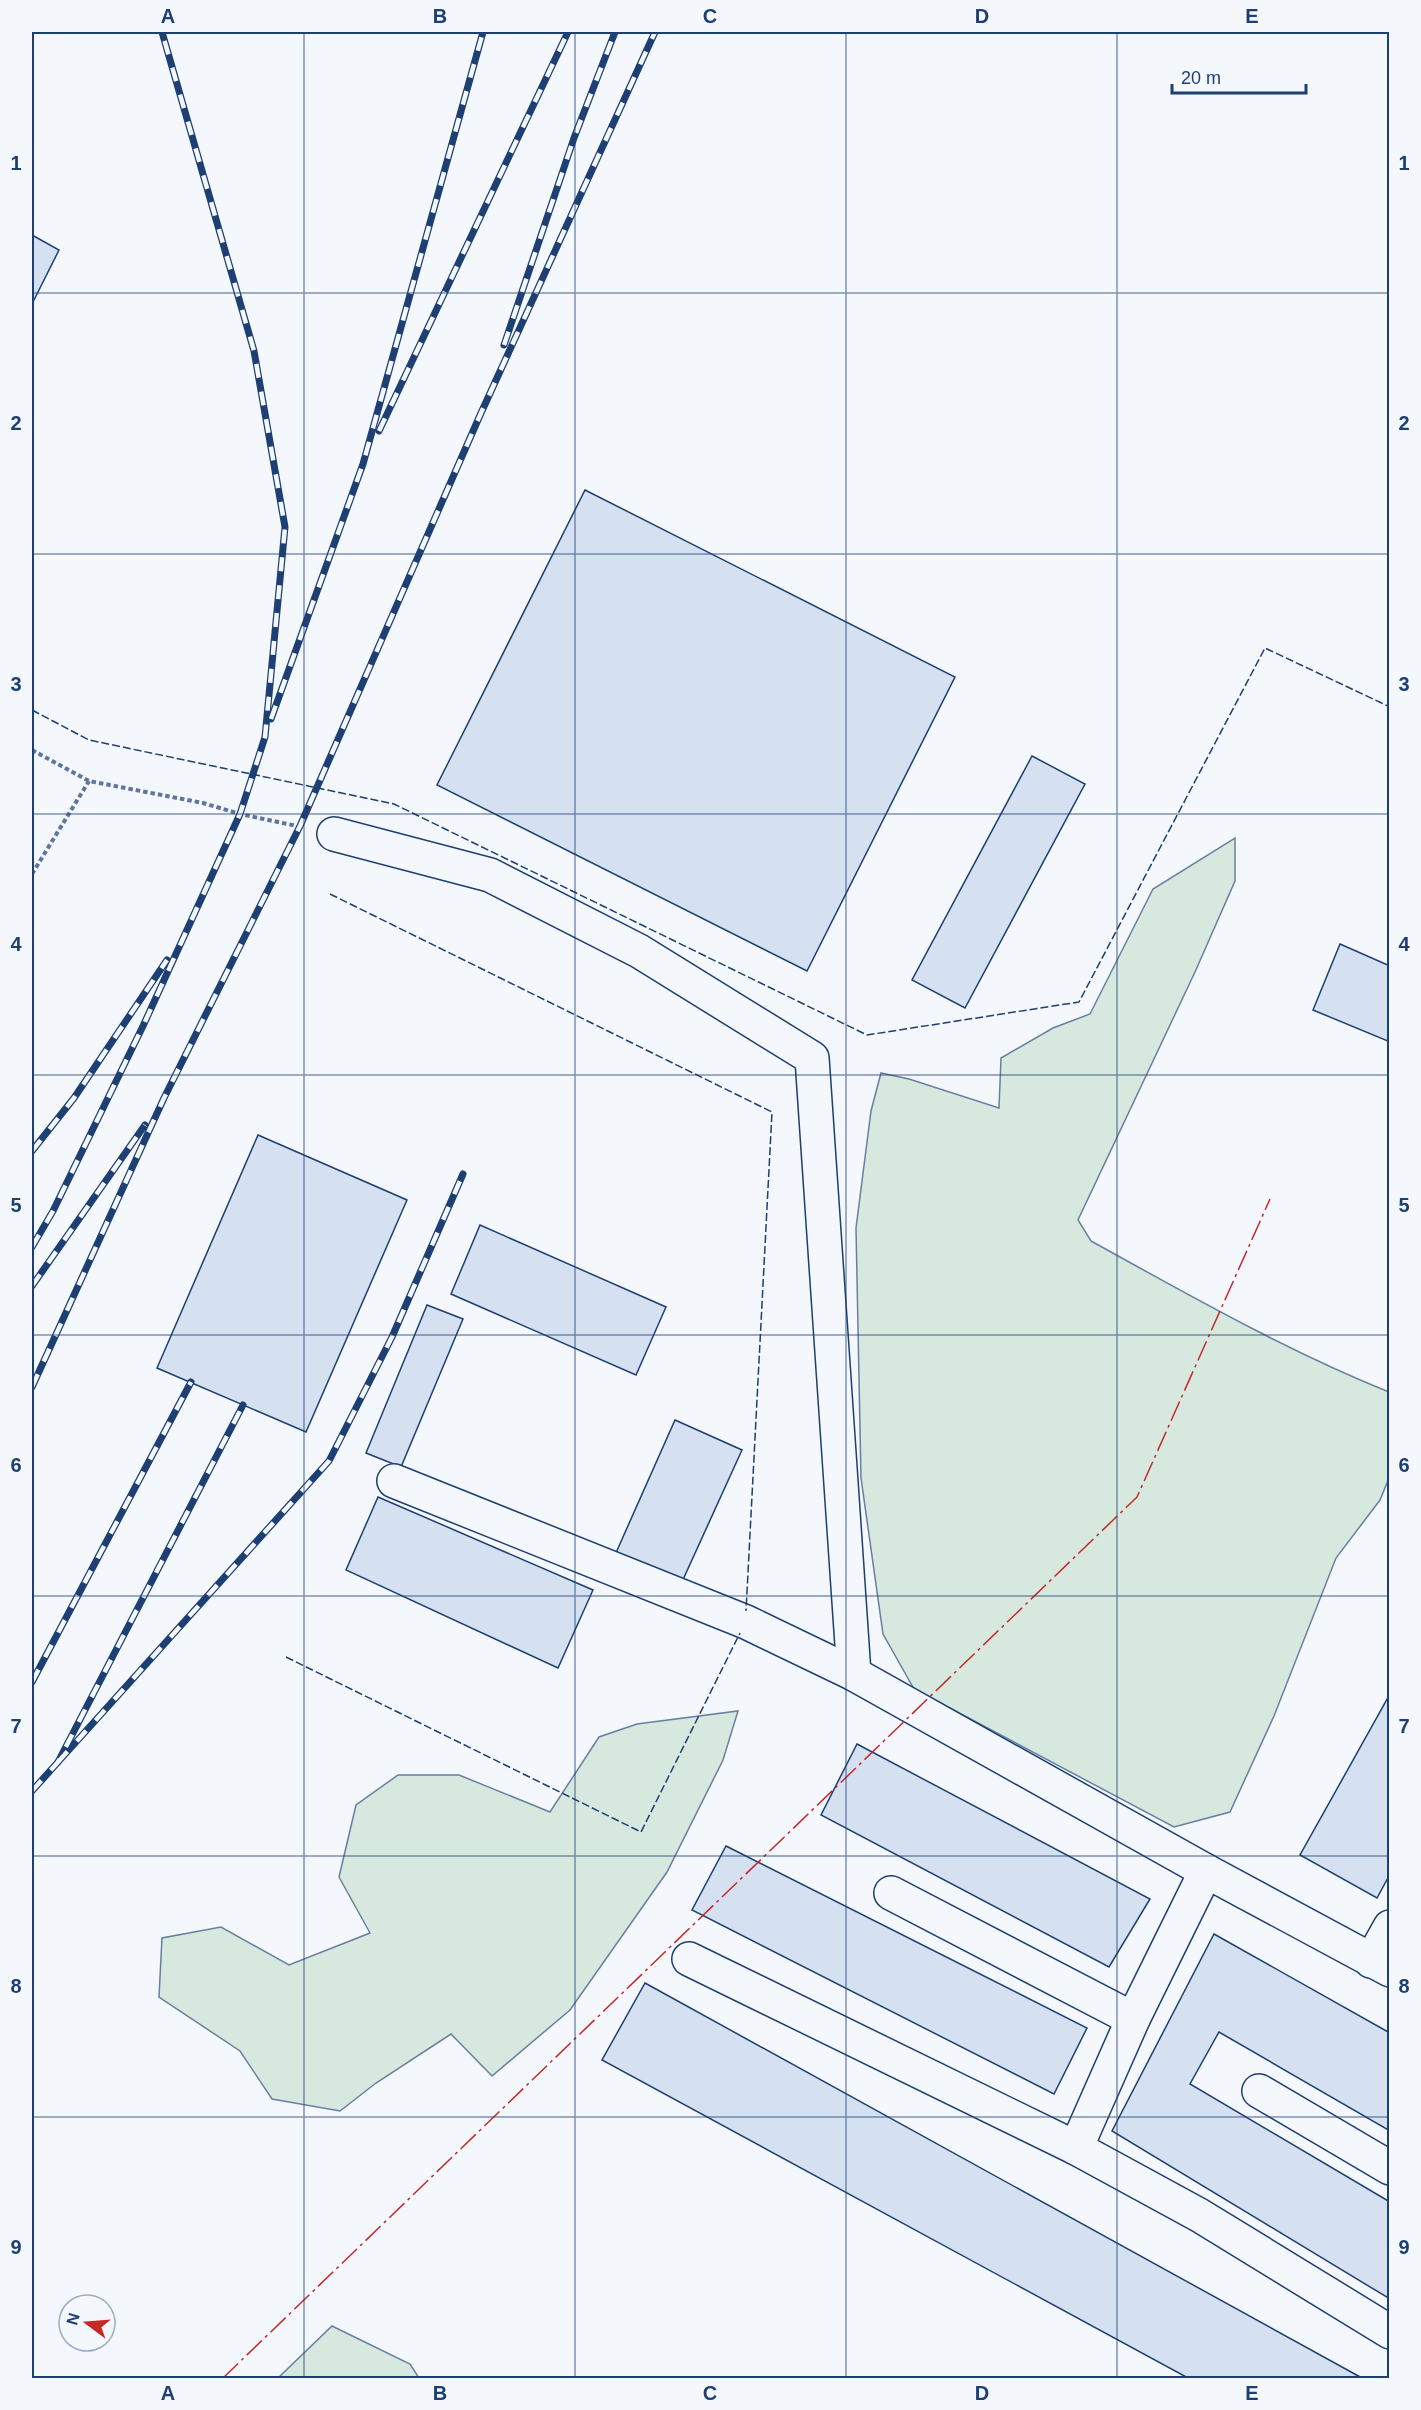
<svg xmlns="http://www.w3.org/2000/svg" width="1421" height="2410" font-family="Arial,sans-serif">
<rect width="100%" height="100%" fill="#f4f7fb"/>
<g fill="#d7e8df" stroke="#687fa3" stroke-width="1.5">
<path d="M1235,838V881L1195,972L1078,1220L1091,1241C1189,1295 1285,1350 1389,1392V1478L1380,1500L1336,1558L1274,1716L1230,1812L1174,1827L914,1689L883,1634L861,1478L856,1228L871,1111L881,1073L909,1079L999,1108L1001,1058L1053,1028L1090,1014L1153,889Z"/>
<polygon points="738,1711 723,1760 667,1872 570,2010 492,2076 451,2034 376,2083 340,2111 272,2099 240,2051 159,1997 162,1938 221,1927 289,1965 370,1933 339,1877 356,1805 398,1775 459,1775 550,1812 599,1737 637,1724"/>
<polygon points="332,2326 410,2364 419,2378 278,2378"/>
</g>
<g fill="#d5e0f0" stroke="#1d3f73" stroke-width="1.5">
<polygon points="32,235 59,250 32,304"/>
<polygon points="585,490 955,677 807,971 437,785"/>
<polygon points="1032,756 1085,784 965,1008 912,980"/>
<polygon points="1340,944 1390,966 1390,1042 1313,1010"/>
<polygon points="258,1135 407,1200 306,1432 157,1368"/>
<polygon points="480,1225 666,1307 636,1375 451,1294"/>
<polygon points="427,1305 463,1319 401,1467 366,1453"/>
<polygon points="675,1420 742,1450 681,1584 615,1555"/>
<polygon points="378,1497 593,1590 558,1668 346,1570"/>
<polygon points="1390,1694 1390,1874 1377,1898 1300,1855"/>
<polygon points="857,1744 1150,1899 1109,1967 821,1815"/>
<polygon points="726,1846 1087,2028 1054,2094 692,1910"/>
<polygon points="1214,1934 1390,2033 1390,2131 1219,2032 1190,2084 1390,2202 1390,2299 1112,2131"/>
<polygon points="645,1983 1362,2378 1188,2378 602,2060"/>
</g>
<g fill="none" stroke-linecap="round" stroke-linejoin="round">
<defs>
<g id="minor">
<polyline points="334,834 490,875 639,951 812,1058 854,1674 1206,1871 1390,1970"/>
<polyline points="394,1481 746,1622 854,1674"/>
<polyline points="891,1893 1133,2019"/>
<polyline points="689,1959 1076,2148 1199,2215 1390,2332"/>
<polyline points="1371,1961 1390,1927"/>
<polyline points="1259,2091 1390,2168"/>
<polyline points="1076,2148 1133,2019 1206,1871"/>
</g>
</defs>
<use href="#minor" stroke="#1d3f73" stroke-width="36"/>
<g stroke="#5e769c" stroke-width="4" stroke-dasharray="4.5 3" stroke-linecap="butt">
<polyline points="32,750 89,781 203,803 240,814 297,826"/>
<polyline points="32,874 89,781"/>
</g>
<use href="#minor" stroke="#f4f7fb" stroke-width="33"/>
<defs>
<g id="rail">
<polyline points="504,345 574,138 615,32"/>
<polyline points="379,431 568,32"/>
<polyline points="271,719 363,464 483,32"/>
<polyline points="32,1151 74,1098 167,960"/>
<polyline points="32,1247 53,1211 143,1026 240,814 265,737 285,527 254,351 162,32"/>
<polyline points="32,1286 145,1125"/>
<polyline points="32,1387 164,1098 300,826 481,413 655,32"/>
<polyline points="32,1682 191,1382"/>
<polyline points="58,1762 329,1461 392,1337 463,1174"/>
<polyline points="32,1791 58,1762 243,1405"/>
</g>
</defs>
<use href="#rail" stroke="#1d3f73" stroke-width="7"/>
<use href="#rail" stroke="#f4f7fb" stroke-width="4.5" stroke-dasharray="14" stroke-linecap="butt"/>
<g stroke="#1d3f73" stroke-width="1.5" stroke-dasharray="8 3" stroke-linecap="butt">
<polyline points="32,710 89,740 394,804 867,1035 1079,1002 1265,648 1390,707"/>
<polyline points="330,894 772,1112 746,1611"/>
<polyline points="286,1657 641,1832 740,1633"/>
</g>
<polyline stroke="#c62828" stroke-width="1.5" stroke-dasharray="21 4.5 3 4.5" stroke-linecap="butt" points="223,2378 1137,1497 1270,1199"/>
</g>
<path fill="none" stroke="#1d3f73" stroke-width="1.5" stroke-opacity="0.55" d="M304,32V2378M575,32V2378M846,32V2378M1117,32V2378M32,293H1390M32,554H1390M32,814H1390M32,1075H1390M32,1335H1390M32,1596H1390M32,1856H1390M32,2117H1390"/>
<rect width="1421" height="2410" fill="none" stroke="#f4f7fb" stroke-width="66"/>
<g transform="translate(87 2323) rotate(286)"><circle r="28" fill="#f4f7fb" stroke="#9eadc5" stroke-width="1.5"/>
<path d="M0-4.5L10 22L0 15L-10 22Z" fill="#c62828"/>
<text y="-9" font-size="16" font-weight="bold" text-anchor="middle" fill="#1d3f73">N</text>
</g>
<path d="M1172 84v9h134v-9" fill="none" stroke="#1d3f73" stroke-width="3"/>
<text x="1181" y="84" font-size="18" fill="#1d3f73" stroke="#f4f7fb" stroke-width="4.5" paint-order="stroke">20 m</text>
<rect x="33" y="33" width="1355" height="2344" fill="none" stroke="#1d3f73" stroke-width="2"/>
<g font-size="20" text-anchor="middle" font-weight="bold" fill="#1d3f73">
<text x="168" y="23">A</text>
<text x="440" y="23">B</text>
<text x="710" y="23">C</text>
<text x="982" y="23">D</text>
<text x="1252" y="23">E</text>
<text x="16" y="170">1</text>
<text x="1404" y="170">1</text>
<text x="16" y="430">2</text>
<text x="1404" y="430">2</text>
<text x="16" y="691">3</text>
<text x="1404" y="691">3</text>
<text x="16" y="951">4</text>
<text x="1404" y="951">4</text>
<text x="16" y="1212">5</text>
<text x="1404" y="1212">5</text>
<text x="16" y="1472">6</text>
<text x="1404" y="1472">6</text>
<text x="16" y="1733">7</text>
<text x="1404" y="1733">7</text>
<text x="16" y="1993">8</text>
<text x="1404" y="1993">8</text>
<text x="16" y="2254">9</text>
<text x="1404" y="2254">9</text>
<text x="168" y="2400">A</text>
<text x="440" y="2400">B</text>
<text x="710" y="2400">C</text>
<text x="982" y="2400">D</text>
<text x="1252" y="2400">E</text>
</g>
</svg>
